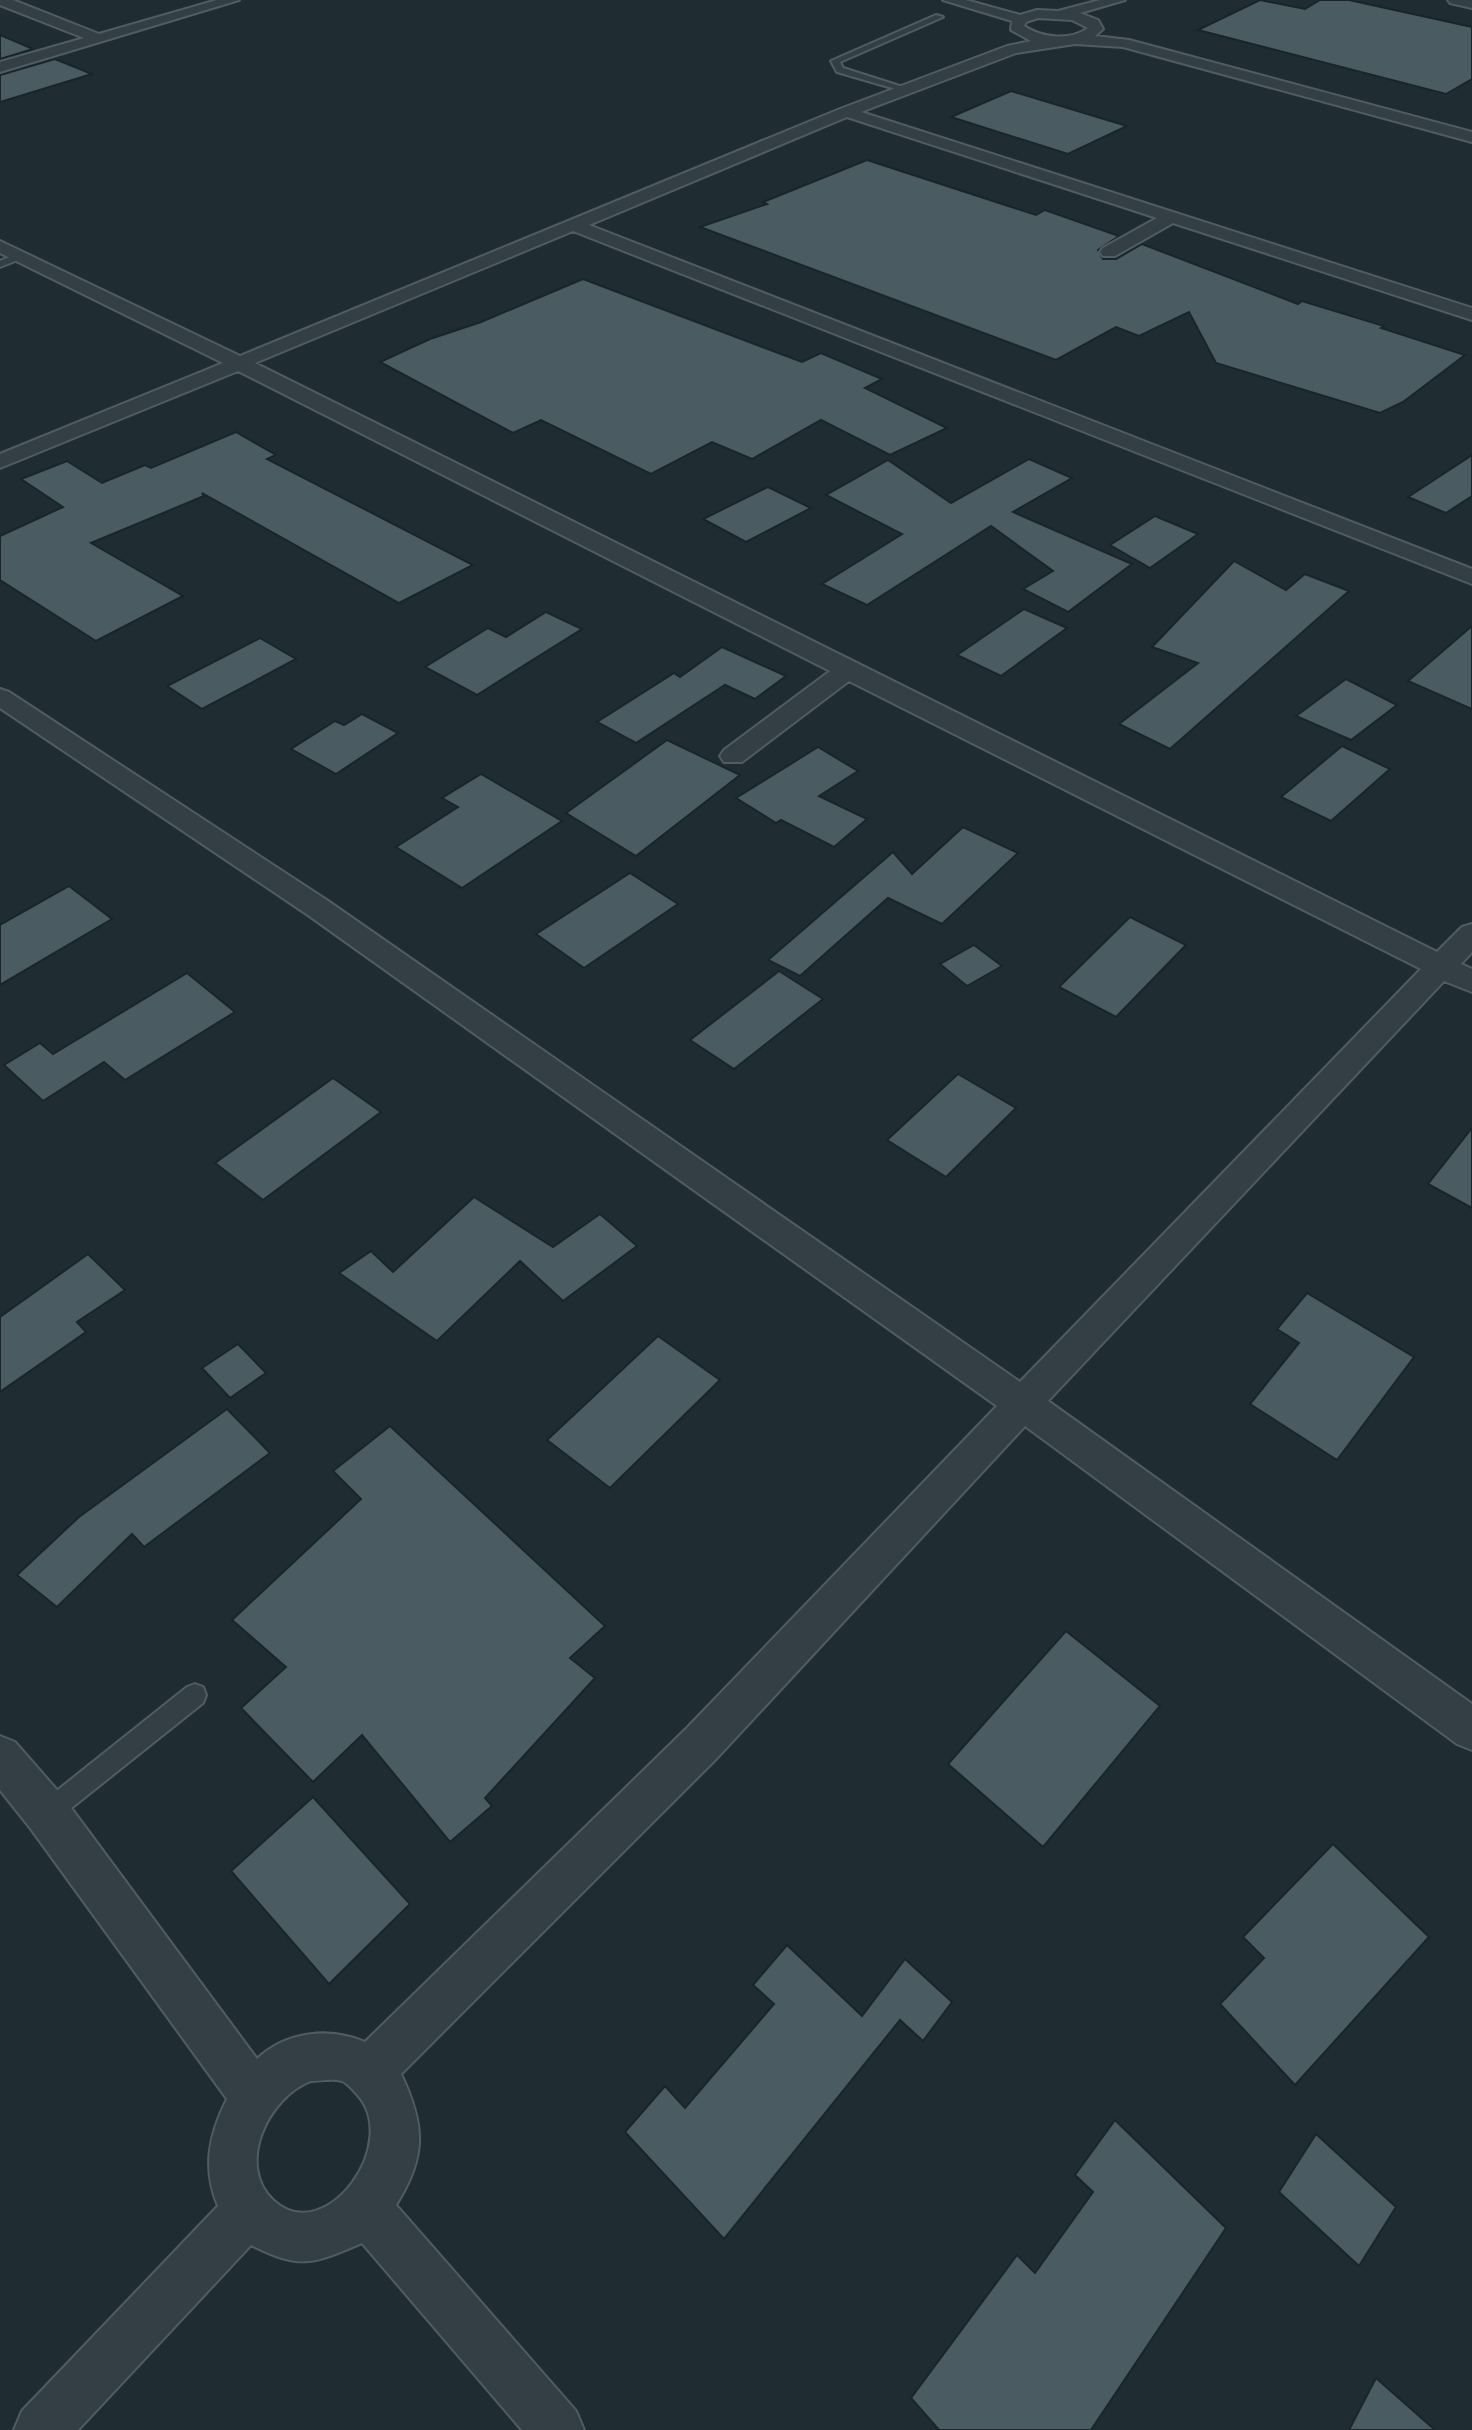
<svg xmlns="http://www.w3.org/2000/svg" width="1472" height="2430" font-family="Barlow,sans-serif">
<rect width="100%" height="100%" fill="#1f2d33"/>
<g fill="#4a5b62" stroke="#1a252b" stroke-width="2">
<polygon points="1260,0 1305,9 1320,0 1349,0 1472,27 1472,79 1446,94 1198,30"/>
<polygon points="0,35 33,49 0,59"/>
<polygon points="55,59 92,74 0,102 0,75"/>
<polygon points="1011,91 1127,126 1068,154 951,117"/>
<polygon points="867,160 1036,215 1045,210 1119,236 1098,250 1103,259 1116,259 1142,244 1298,304 1302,301 1384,326 1381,328 1465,355 1403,402 1380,413 1216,363 1189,312 1139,336 1116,327 1056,360 700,227 767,204 763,202"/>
<polygon points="583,279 802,362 821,353 882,379 865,388 947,428 890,455 821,420 752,459 712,442 651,474 541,420 513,433 380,362 430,339 481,322"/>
<polygon points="236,432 276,455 267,459 473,565 399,603 202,493 204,496 91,543 183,596 96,641 0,580 0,536 63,507 21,479 67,461 102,483 145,465 151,468"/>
<polygon points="1472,455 1472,496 1446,513 1408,497"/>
<polygon points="1029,459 1072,478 1013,512 1132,564 1068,612 1023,589 1053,571 991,526 867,605 822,584 902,534 826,495 888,460 951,503"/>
<polygon points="768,487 811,508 746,542 703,519"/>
<polygon points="1155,516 1198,534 1150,568 1110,545"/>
<polygon points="1234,561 1286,590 1305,574 1349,591 1170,749 1119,724 1198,663 1152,647"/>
<polygon points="1024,609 1067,628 1001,676 957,655"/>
<polygon points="546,612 582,629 477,695 425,667 488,628 506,637"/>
<polygon points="1472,626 1472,709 1408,681"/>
<polygon points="260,638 296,659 202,709 167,686"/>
<polygon points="722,647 786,676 755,699 725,685 636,743 597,722 674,673 680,677"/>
<polygon points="1346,679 1397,705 1351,740 1296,716"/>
<polygon points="362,714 398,733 336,774 291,749 335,721 344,725"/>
<polygon points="667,740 740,775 636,856 566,813"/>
<polygon points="1342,746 1390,769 1331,821 1281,797"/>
<polygon points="818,747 858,771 819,796 867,819 834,847 781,820 776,823 736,798"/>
<polygon points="481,774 562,821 462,888 396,847 458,807 442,798"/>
<polygon points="963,827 1018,853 942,924 888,898 800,976 768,960 893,852 912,874"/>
<polygon points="630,873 678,904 584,968 536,934"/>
<polygon points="69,886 112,919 0,985 0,925"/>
<polygon points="1130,917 1186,945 1116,1017 1059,987"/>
<polygon points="974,945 1002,966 967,986 940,964"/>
<polygon points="779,971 823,999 734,1069 690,1040"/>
<polygon points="187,973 235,1012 125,1080 104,1062 43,1101 4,1065 40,1043 53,1054"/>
<polygon points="958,1074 1016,1108 946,1177 887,1140"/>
<polygon points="333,1078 381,1112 263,1200 215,1163"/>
<polygon points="1472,1128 1472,1208 1428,1184"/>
<polygon points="474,1197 553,1247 600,1214 637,1246 563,1301 520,1261 437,1341 339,1273 371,1251 393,1272"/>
<polygon points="88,1254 125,1290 77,1322 86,1332 0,1392 0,1317"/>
<polygon points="1307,1293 1414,1357 1337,1460 1250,1404 1299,1343 1277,1329"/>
<polygon points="658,1336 720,1380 610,1488 547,1440"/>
<polygon points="238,1344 266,1373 230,1398 202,1368"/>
<polygon points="227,1409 270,1453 144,1547 132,1534 57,1607 17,1575 79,1517"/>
<polygon points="390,1426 605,1626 570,1658 595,1678 485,1798 492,1806 450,1842 362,1735 313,1782 241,1708 286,1667 232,1620 361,1499 333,1471"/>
<polygon points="1066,1631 1160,1706 1043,1847 948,1764"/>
<polygon points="313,1797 410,1904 329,1984 231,1871"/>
<polygon points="1333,1844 1429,1937 1295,2085 1220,2004 1264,1958 1243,1937"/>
<polygon points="787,1945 862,2016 905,1959 952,2002 923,2041 900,2020 724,2239 625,2132 665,2086 685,2108 774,2004 753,1985"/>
<polygon points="1115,2120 1226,2228 1091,2430 939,2430 911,2398 1017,2255 1035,2273 1093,2192 1075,2175"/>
<polygon points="1316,2134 1396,2207 1359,2266 1279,2192"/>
<polygon points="1376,2378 1435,2430 1349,2430"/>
</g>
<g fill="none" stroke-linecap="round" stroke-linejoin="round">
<defs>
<g id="service">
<polygon points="936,15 943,17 840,62 843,68 906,88 906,92 837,72 831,61"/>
<polygon points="20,253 23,254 23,258 0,267 0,261"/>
<polygon points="195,1684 203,1687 206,1695 203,1703 55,1821 47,1825 39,1821 35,1813 39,1805 187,1687"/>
</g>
<g id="minor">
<polygon points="0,0 13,0 99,34 217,0 239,0 0,72 0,62 84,38 0,5"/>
<path d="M943,0H966L1020,15L1037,10L1058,11L1100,0H1125L1080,13L1098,20L1103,29L1095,36L1129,40L1472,132V142L1123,47L1075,44L1016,53L861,112L1472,308V320L1173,223L1115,256H1103L1100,252L1103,248L1157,218L847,117L589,225L1472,569V584L573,231L255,363L1437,952L1462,927L1472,924V952L1461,964L1472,969V992L1444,981L1048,1401L1472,1704V1750L1457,1744L1025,1426L717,1758L401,2074C425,2125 427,2156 396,2205L576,2411L584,2430H522L362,2243C313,2264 301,2270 251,2245L78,2430H14L22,2411L218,2206C202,2168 209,2135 227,2099L31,1829L0,1790V1736L15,1742L63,1797L257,2059C286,2031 330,2027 365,2042L687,1728L997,1406L308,915L0,708V689L9,692L328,901L1020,1382L1421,969L849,681L742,762H724L720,756L724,750L830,671L238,371L0,468V454L223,363L0,253V241L240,356L840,109L1007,46L1031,41L1011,30L1012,21ZM1038,18L1072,20L1088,28C1070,41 1042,38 1024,26L1026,22ZM311,2081C320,2081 333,2078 342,2081C347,2083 352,2089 356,2093C403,2142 326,2248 274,2201C235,2166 268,2097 311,2081Z"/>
<polygon points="1448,0 1472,0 1472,8 1450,3"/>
</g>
</defs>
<use href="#service" stroke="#505c63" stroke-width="4"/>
<use href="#minor" stroke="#505c63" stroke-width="4"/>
<use href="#service" fill="#333f44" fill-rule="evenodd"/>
<use href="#minor" fill="#333f44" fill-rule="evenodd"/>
</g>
</svg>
